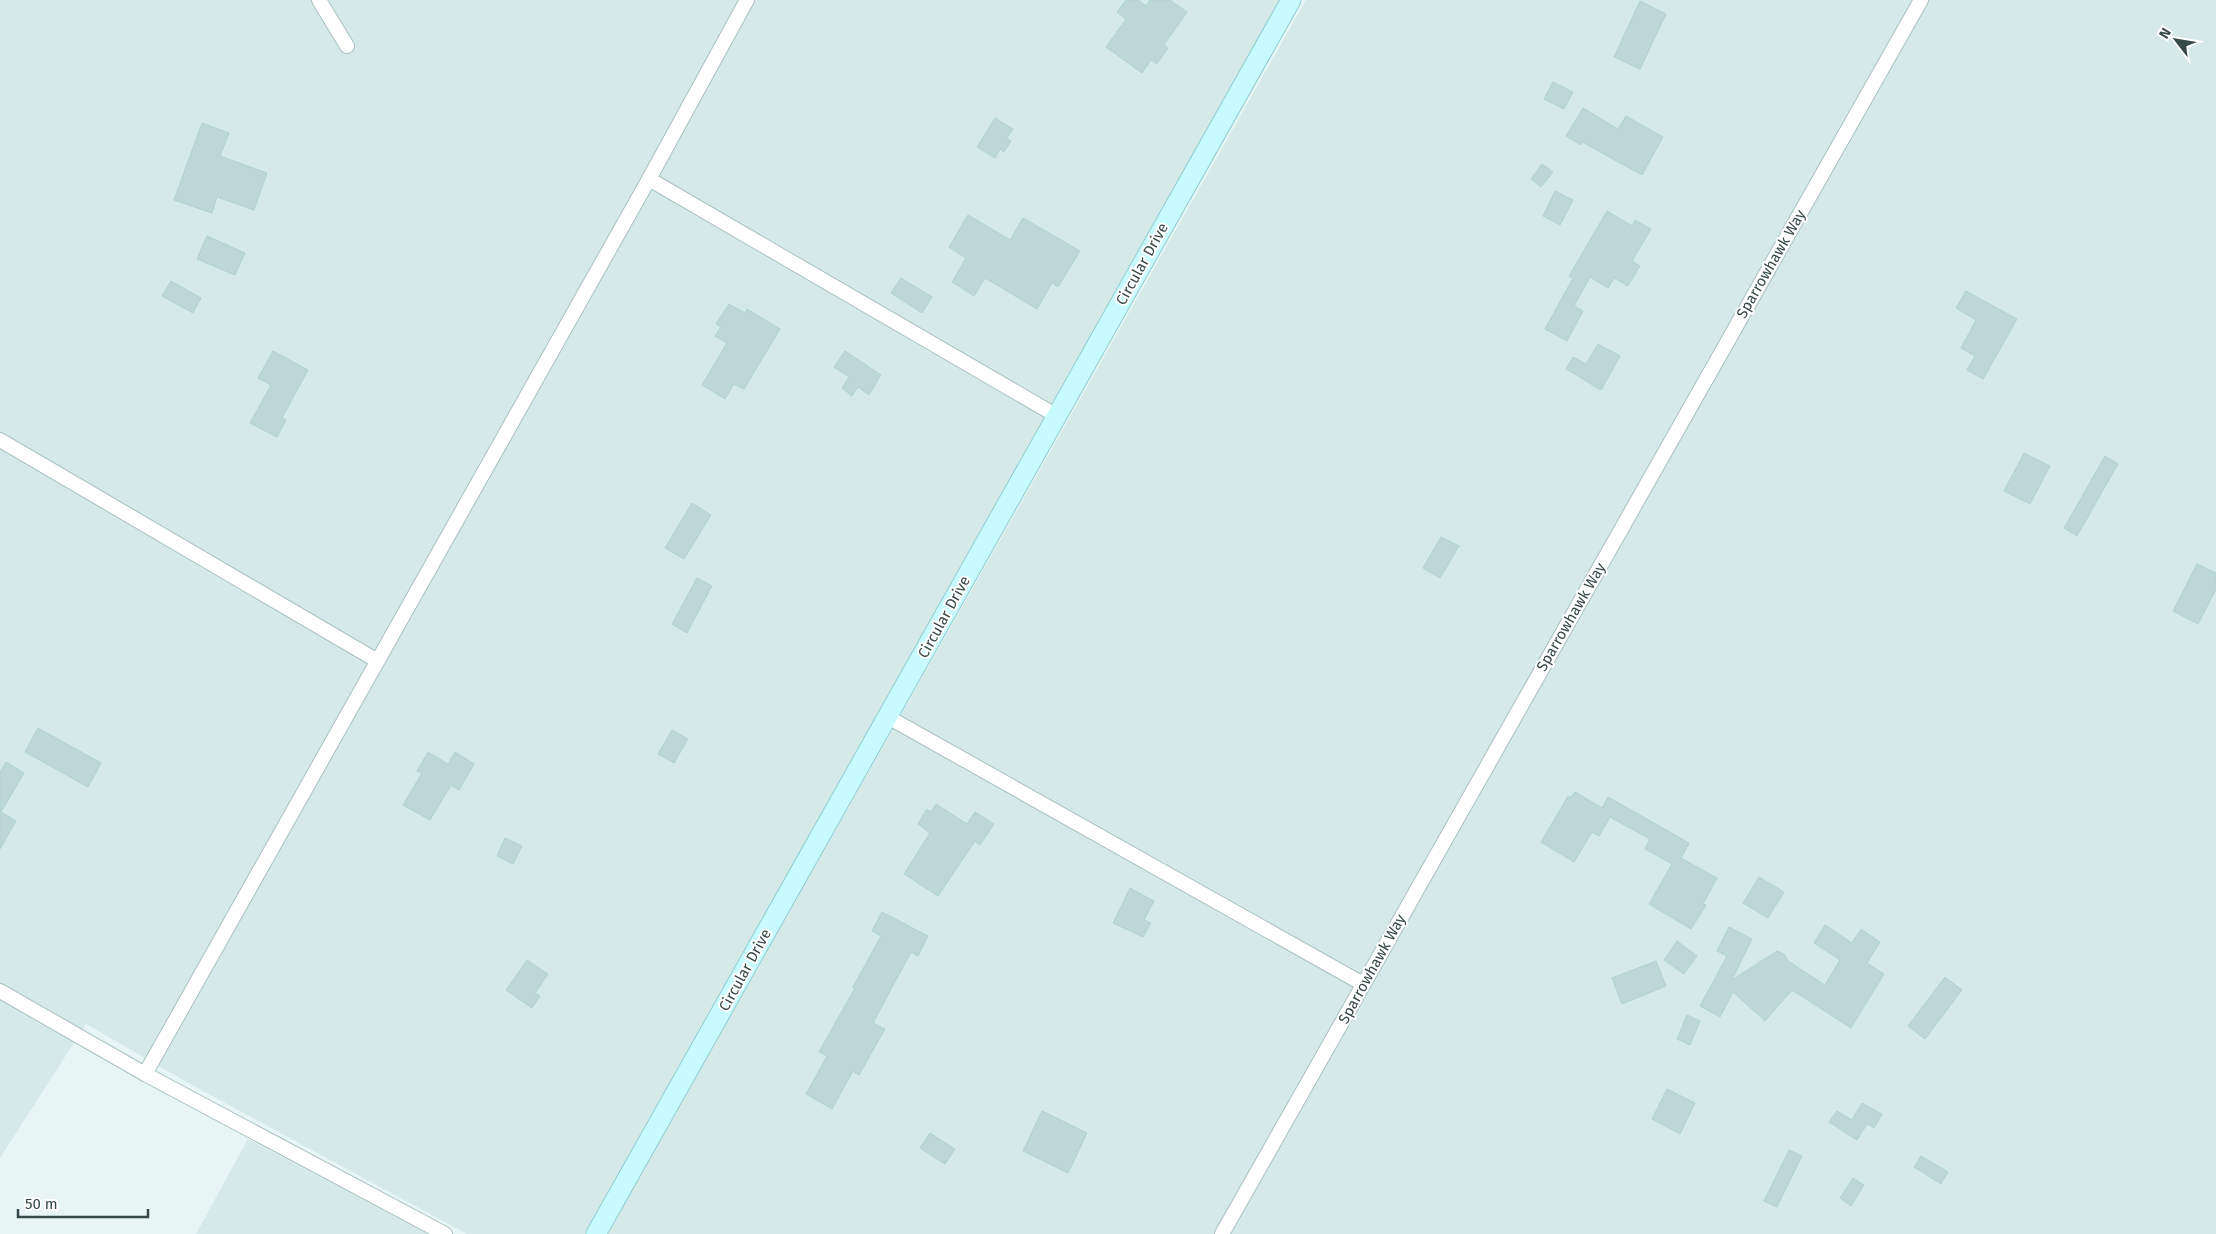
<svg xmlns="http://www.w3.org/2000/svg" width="2216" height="1234" font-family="'Fira Sans',sans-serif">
<rect width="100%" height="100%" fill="#e7f5f5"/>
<g fill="#d5e9e9">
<polygon points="0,0 1281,0 585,1234 467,1234 190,1084 86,1024 0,1158"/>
<polygon points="1306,0 2216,0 2216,1234 607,1234"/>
<polygon points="248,1139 428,1234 196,1234"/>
</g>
<g fill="#bcd7d5" stroke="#aed3d0">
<polygon points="1126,0 1138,0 1146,6 1150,0 1170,0 1187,12 1164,45 1168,48 1157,64 1151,60 1142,73 1106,47 1126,19 1117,12"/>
<polygon points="1640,1 1666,14 1640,69 1614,57"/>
<polygon points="1553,82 1573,92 1564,109 1544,99"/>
<polygon points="1583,108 1618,129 1626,116 1663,137 1642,175 1582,142 1581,145 1566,136"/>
<polygon points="995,118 1013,129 1007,138 1011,141 1004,152 1000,149 995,158 977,147"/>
<polygon points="202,123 229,133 220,156 267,173 254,210 217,197 212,213 174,200"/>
<polygon points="1542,164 1553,172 1541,187 1531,179"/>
<polygon points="1555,191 1573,200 1560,225 1543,216"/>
<polygon points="1607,211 1632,226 1635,220 1651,229 1632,261 1640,266 1628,286 1614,278 1608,288 1590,277 1574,306 1583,311 1567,341 1545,329 1573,278 1569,276"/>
<polygon points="968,215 1010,240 1023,218 1080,251 1058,287 1052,283 1037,309 985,278 974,296 952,282 966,258 949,247"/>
<polygon points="207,236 245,253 235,275 197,259"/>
<polygon points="901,278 932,297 922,313 891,293"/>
<polygon points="171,281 201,298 193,313 162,296"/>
<polygon points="1966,291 2017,319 1983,379 1967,370 1975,356 1961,348 1976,320 1956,308"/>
<polygon points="729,304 745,313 747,309 780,329 744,389 734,384 725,399 702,385 727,343 715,336 721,327 716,324"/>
<polygon points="1598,344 1620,356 1601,390 1566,369 1573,357 1586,364"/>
<polygon points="273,351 308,370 282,418 286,420 277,437 250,423 271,385 258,378"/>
<polygon points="845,351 881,375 869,395 858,387 852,396 842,388 849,377 834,367"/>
<polygon points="2024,453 2050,466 2030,504 2004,491"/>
<polygon points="2105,456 2118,464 2077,536 2064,528"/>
<polygon points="692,503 711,515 684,559 665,548"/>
<polygon points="1441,537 1459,546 1440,578 1423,568"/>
<polygon points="2197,564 2216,573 2216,589 2198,624 2173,611"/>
<polygon points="697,578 712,586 687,633 672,624"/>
<polygon points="38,728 101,763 88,787 25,752"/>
<polygon points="672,730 688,739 674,763 658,754"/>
<polygon points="428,752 448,764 455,752 474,764 459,790 451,785 430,820 403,805 422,773 417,771"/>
<polygon points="6,762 24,773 1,812 16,821 0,849 0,772"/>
<polygon points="1575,792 1602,808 1608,797 1689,843 1681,858 1717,878 1703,904 1706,905 1691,929 1649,904 1672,864 1645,849 1650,839 1610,817 1599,836 1592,832 1574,862 1541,842 1568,796 1571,797"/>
<polygon points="936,804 967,824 975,812 994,824 980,845 975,841 938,896 904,874 930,833 918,824 927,809 931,812"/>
<polygon points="505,838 522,846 513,864 497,856"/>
<polygon points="1759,877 1784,892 1768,918 1743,903"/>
<polygon points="1130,888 1154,901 1144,920 1151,923 1143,937 1113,923"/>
<polygon points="882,912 928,936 918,956 911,952 873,1023 885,1029 859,1075 853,1071 832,1109 806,1094 827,1056 819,1052 855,988 853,987 881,936 872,931"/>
<polygon points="1825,925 1852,943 1861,929 1880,942 1867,963 1884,974 1851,1028 1792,990 1765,1021 1733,992 1720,1017 1700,1006 1727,956 1717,951 1729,927 1752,939 1732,980 1777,951 1784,954 1788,961 1825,985 1840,960 1814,943"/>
<polygon points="1677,941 1697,956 1684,974 1664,960"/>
<polygon points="527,960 548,974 535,993 540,996 532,1008 506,990"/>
<polygon points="1656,961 1666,986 1622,1004 1612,978"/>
<polygon points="1945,977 1962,990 1925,1039 1908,1026"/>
<polygon points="1687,1015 1700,1021 1690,1045 1677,1039"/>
<polygon points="1667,1089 1695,1103 1680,1134 1652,1119"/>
<polygon points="1862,1103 1882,1114 1874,1128 1867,1124 1857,1140 1829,1122 1837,1111 1852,1120"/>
<polygon points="1042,1111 1087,1133 1068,1173 1023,1151"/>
<polygon points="930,1133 955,1149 945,1164 920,1148"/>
<polygon points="1789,1150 1802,1156 1777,1207 1764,1201"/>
<polygon points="1921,1156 1948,1172 1941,1184 1914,1167"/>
<polygon points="1853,1178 1864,1185 1851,1206 1840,1198"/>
</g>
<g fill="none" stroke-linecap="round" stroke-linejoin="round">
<defs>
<g id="street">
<polyline points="319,0 347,46"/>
<polyline points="649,179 1057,416"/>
<polyline points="0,440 376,660"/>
<polyline points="888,717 1363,984"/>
<polyline points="0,991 145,1074 445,1234"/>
<polyline points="145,1074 649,179 747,0"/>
<polyline points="1222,1234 1921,0"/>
</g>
<polyline id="secondary" points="596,1234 1291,0"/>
</defs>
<use href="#street" stroke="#a9c1c1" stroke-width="16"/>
<use href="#secondary" stroke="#90ced2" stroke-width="21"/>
<use href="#street" stroke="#fff" stroke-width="14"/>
<use href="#secondary" stroke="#c7fbff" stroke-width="19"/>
</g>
<g text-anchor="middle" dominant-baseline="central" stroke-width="4" stroke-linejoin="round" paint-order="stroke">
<g font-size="15" fill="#354947" stroke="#fff">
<text transform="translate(1142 264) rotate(-61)">Circular Drive</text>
<text transform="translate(1771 264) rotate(-60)">Sparrowhawk Way</text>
<text transform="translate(944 617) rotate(-61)">Circular Drive</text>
<text transform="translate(1571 617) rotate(-60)">Sparrowhawk Way</text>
<text transform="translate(1372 969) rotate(-61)">Sparrowhawk Way</text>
<text transform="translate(745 970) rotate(-61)">Circular Drive</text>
</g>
</g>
<g transform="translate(2176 40) rotate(301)" stroke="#ffffff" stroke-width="4" paint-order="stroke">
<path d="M0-4L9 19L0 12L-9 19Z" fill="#354947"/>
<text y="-8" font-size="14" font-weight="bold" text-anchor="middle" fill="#354947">N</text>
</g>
<path d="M18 1209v8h130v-8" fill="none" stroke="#354947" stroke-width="2.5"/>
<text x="25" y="1209" font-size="15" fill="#354947" stroke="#ffffff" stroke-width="4" paint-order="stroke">50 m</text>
</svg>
